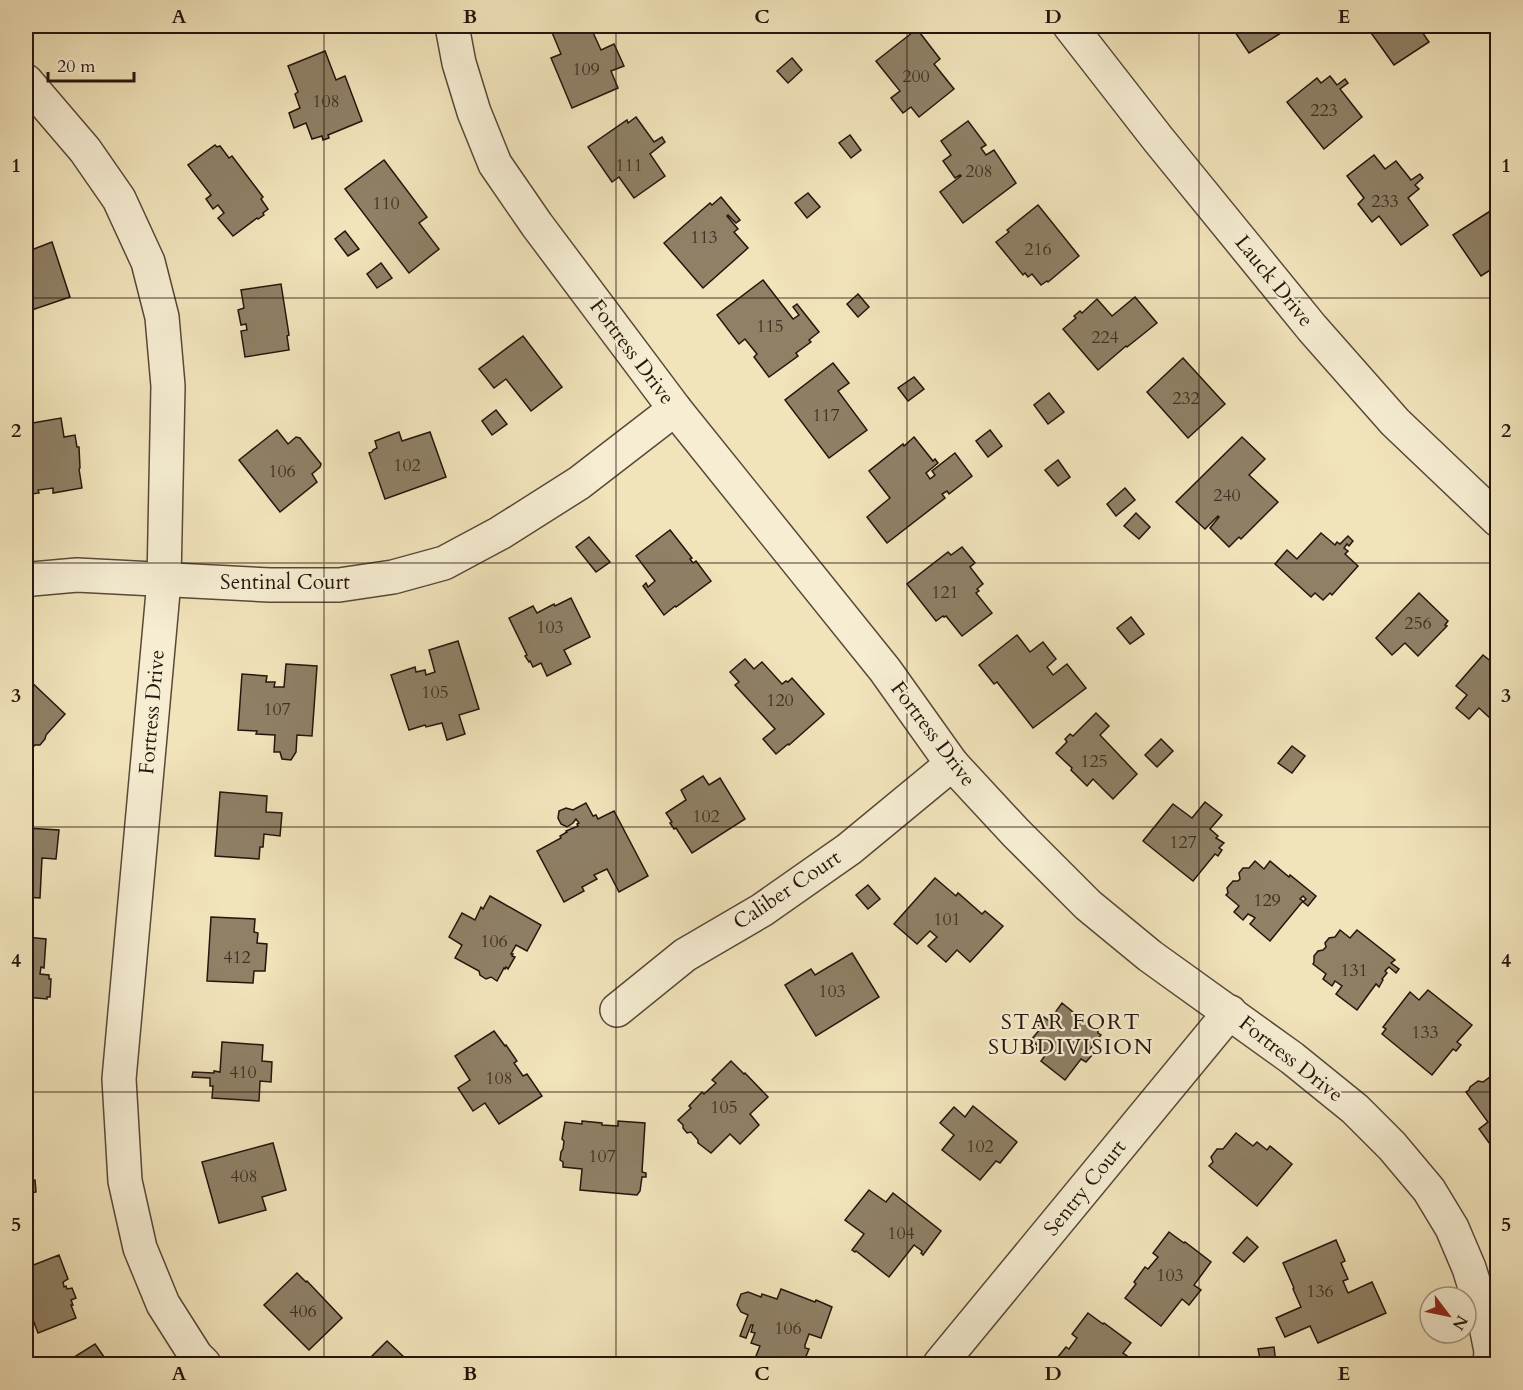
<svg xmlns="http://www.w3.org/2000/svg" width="1523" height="1390" font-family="Cardo,serif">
<rect width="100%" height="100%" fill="#f1e3ba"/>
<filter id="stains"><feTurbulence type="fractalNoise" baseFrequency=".00333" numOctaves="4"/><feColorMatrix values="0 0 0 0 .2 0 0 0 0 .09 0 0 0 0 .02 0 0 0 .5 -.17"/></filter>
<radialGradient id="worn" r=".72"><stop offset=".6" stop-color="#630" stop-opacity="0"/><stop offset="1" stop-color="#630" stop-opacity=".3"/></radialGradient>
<g fill="#8f8066" stroke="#25150c" stroke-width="1.5">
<polygon points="561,26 590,26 601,50 614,44 624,66 611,71 618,88 572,108 551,58 561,54 551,30"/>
<polygon points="1231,26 1292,26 1249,53"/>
<polygon points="1376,26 1418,26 1429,42 1394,65 1369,30"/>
<polygon points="917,29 940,59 934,64 954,89 919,117 911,107 903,113 891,98 900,91 876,61"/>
<polygon points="325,51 336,80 345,76 362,121 328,135 329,138 323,140 322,136 312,139 306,123 294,128 289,113 300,108 295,94 298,92 288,66"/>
<polygon points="792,58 802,70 788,83 777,71"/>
<polygon points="1330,76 1337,85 1345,79 1348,83 1340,89 1362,117 1324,149 1287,102 1317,78 1321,83"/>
<polygon points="636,117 654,142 662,137 665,142 650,154 665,176 634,198 619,177 612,182 588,147 627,120 628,123"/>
<polygon points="968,121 986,145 981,148 986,155 994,150 1016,183 963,223 940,192 961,176 960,175 955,178 943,161 951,155 941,141"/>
<polygon points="850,135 861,150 851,158 839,143"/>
<polygon points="215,145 217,147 220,146 229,158 232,156 263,197 261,199 268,209 263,213 264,215 258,219 257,218 233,236 218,218 224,213 218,205 213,209 206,199 211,195 188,165"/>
<polygon points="1374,155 1385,169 1396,161 1411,180 1420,174 1423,178 1415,185 1419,189 1408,198 1428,225 1401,245 1379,216 1372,222 1358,204 1364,198 1347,176"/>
<polygon points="384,160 427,217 419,223 439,249 409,273 345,189"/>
<polygon points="808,193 820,207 807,218 795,203"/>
<polygon points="721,197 740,220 736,223 728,215 727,216 738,229 734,232 748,248 703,288 664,243 710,203 712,205"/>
<polygon points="1038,205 1079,256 1048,282 1047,281 1041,285 1032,274 1028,277 1025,273 1023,275 996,242 1009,232 1007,230"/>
<polygon points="1498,206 1498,265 1481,276 1453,235"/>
<polygon points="345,231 359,249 348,256 335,239"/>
<polygon points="52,242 70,297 26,312 26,252"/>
<polygon points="381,263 392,278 377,288 367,274"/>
<polygon points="763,280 793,319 799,315 793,307 797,304 819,332 809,340 811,342 796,353 798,356 769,377 754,357 757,354 745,339 739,344 717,315"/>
<polygon points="281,284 289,335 287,336 289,350 245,357 241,331 247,330 246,324 241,325 238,310 244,308 241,290"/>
<polygon points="858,294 869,307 858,317 847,304"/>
<polygon points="1135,297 1157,323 1127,347 1126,346 1098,370 1063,329 1076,318 1074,316 1080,311 1082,313 1097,299 1112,316"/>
<polygon points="523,336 562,387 531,411 506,379 494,388 479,369"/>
<polygon points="1183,358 1225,404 1188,438 1147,392"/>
<polygon points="833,363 849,383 838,391 867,430 829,458 785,400"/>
<polygon points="914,377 924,389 908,401 898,388"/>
<polygon points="1049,393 1064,412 1048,424 1034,405"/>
<polygon points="496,410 507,424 492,435 482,421"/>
<polygon points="61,418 64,437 75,435 77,447 79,447 80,468 79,469 82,488 53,493 53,488 38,490 39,493 26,495 26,425 27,425 27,424"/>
<polygon points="277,430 288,444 296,437 300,438 321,464 320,467 312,474 317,482 280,512 239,460"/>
<polygon points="990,430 1002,446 988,457 976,441"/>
<polygon points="399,432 402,441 430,432 446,477 385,499 369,453 372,452 373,450 377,448 375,441"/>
<polygon points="914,437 933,461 935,459 938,463 926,473 930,479 935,475 932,471 955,453 972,476 949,494 947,491 942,494 945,498 887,543 867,517 890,498 869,471 903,444 904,446"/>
<polygon points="1242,437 1265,459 1249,475 1278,502 1241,539 1239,537 1229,547 1210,528 1219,517 1218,516 1205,529 1176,502"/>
<polygon points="1058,460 1070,477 1058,486 1045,470"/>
<polygon points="1125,488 1135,500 1116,516 1107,504"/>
<polygon points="1136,513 1150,527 1139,539 1124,526"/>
<polygon points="670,530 692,558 690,559 693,563 696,561 711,581 676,607 675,606 664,615 643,586 646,583 648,587 655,581 636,556"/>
<polygon points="1321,533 1335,545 1337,542 1340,544 1348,536 1353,541 1349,546 1347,544 1344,548 1348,551 1345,554 1358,566 1332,595 1330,593 1323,600 1315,593 1311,597 1275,564 1287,550 1297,559"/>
<polygon points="589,537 610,562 596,572 576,547"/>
<polygon points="962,547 975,563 970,567 983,584 977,589 979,591 976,593 992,613 962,636 946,616 944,617 943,616 936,621 907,584 948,552 951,555"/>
<polygon points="1419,593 1448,621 1445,625 1447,626 1418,656 1405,643 1392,655 1376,638"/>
<polygon points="571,598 590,637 564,650 571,664 547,676 541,663 533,667 530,661 529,662 525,656 527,655 509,618 533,606 537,613 554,604 555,606"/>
<polygon points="1131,617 1144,634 1130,644 1117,628"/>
<polygon points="1017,635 1030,652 1043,642 1056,659 1047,667 1053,675 1067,664 1086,688 1033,728 997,682 994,684 979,665"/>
<polygon points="458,641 479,709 459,715 465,734 447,740 442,723 426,727 425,725 409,730 391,675 415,667 416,672 425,670 426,675 435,672 429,650"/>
<polygon points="1483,655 1498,667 1498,721 1491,716 1490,718 1479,708 1469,719 1456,708 1467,695 1456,686"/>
<polygon points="745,659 754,669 762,662 782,684 786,681 788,682 792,678 824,714 789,745 788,744 776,754 763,739 775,729 735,685 739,682 730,672"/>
<polygon points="286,664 317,666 312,736 297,735 296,752 291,760 282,759 280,752 274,752 275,735 256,734 257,731 238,730 242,674 267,676 266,682 275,682 274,687 284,687"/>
<polygon points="26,677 65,714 46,735 45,739 40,745 35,745 30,750 26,746"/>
<polygon points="1096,713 1109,726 1100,735 1137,774 1113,799 1093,779 1087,786 1071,770 1072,768 1056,753 1067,742 1065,739 1070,734 1073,736"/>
<polygon points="1161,739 1173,751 1157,767 1145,755"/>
<polygon points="1292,746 1305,756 1292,773 1278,763"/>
<polygon points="703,776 709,785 720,778 745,819 692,853 676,828 674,829 670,823 672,822 666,813 686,800 681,790"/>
<polygon points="220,792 267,796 266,812 282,813 280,836 264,834 263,847 260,847 259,859 215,856"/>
<polygon points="1205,802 1222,815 1210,829 1218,836 1216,838 1224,843 1219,848 1222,850 1218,856 1215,854 1193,881 1143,841 1173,804 1192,818"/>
<polygon points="586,803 593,816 596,815 598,819 614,811 648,876 619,892 607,869 594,875 597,879 582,887 584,891 564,902 537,851 561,838 560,836 567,832 566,831 578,826 577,824 579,823 576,819 573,823 567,827 561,824 558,818 559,811 566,808 573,810"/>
<polygon points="26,828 59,830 56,859 42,858 40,898 26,897"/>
<polygon points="1255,861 1264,869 1270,861 1289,877 1290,875 1316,896 1308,906 1303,902 1306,899 1303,896 1300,899 1303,901 1270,941 1250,924 1255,918 1252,916 1248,914 1243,920 1234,912 1239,906 1226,895 1228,893 1227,888 1233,881 1238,881 1240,879 1239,873 1243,868 1249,868"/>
<polygon points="935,878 956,896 958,893 982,914 985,911 1003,926 970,962 957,950 946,962 928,946 937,937 930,931 917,944 894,924"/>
<polygon points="868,885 880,899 868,909 856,895"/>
<polygon points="490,896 541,925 527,951 516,945 511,954 513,954 512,956 515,957 508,969 506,967 505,969 504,968 497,981 491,977 486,979 480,975 479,971 455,958 462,945 449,937 462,913 475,920 481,907 483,909"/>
<polygon points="211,917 255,919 254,932 258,933 257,943 267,944 265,971 254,971 253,983 207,981"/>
<polygon points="1340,930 1350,938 1357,930 1395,960 1391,963 1399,969 1396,973 1389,967 1385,971 1387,973 1382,979 1383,980 1379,987 1376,984 1357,1010 1336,994 1342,986 1335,981 1332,986 1323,979 1326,974 1313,964 1314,962 1314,956 1318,951 1323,950 1326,947 1325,943 1329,938 1335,937"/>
<polygon points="26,937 46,939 44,968 41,967 40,974 49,975 49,979 51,979 50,997 47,997 47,999 26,997"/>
<polygon points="852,953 879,997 816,1036 785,985 811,969 815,975"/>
<polygon points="1428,990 1472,1025 1457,1042 1461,1045 1456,1051 1453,1049 1432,1075 1382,1034 1386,1029 1383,1027 1410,992 1419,1000"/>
<polygon points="1062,1003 1089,1025 1098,1030 1098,1033 1101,1035 1088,1052 1092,1055 1086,1062 1081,1059 1065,1080 1041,1061 1047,1053 1044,1050 1041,1053 1036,1049 1038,1046 1031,1040 1041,1028 1038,1025 1044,1017 1049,1021"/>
<polygon points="494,1031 505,1046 506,1045 517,1061 514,1063 523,1076 527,1074 542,1096 499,1124 485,1103 473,1111 458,1088 470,1080 455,1056"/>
<polygon points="26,1034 32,1034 30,1062 26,1061 26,1066"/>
<polygon points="222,1042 263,1045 262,1061 272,1062 271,1082 260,1081 259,1101 212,1098 213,1086 210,1086 210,1078 192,1077 193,1072 214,1073 214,1071 220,1072"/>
<polygon points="731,1061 744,1074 745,1073 768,1097 750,1114 759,1125 740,1144 730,1134 711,1153 698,1143 698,1140 691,1132 687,1133 683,1128 683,1125 678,1120 691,1108 689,1106 702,1092 704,1094 716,1083 712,1080"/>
<polygon points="1498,1071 1498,1149 1495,1151 1479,1129 1488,1122 1466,1092 1469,1090 1470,1087 1478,1081 1483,1082"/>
<polygon points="973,1106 1017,1142 1000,1163 996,1161 980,1180 942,1150 954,1135 940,1123 954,1107 965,1117"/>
<polygon points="582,1121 602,1123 602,1125 618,1126 618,1121 645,1123 642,1172 646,1173 646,1177 642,1177 640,1191 637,1195 580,1190 582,1169 563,1167 563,1162 560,1160 561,1152 563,1149 564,1141 562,1139 565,1122 582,1124"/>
<polygon points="1236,1133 1253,1146 1257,1142 1267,1150 1270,1146 1292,1164 1257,1206 1209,1166 1213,1162 1211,1157 1217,1149 1223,1149"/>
<polygon points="273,1143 286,1190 262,1197 266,1210 219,1223 202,1162"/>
<polygon points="30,1146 33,1171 27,1172 28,1178 29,1177 29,1181 35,1180 36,1192 31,1193 32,1197 30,1197 31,1211 27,1212 26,1214 26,1147"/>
<polygon points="869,1190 886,1202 893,1193 941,1231 923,1255 921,1253 922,1251 914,1245 889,1277 856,1251 855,1252 852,1250 864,1234 845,1220"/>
<polygon points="1169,1232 1184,1243 1185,1242 1211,1262 1194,1285 1201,1290 1189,1305 1182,1299 1161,1326 1125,1298 1136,1284 1134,1282 1145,1267 1148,1269 1158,1257 1153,1253"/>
<polygon points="1247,1237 1258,1247 1244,1262 1233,1253"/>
<polygon points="1336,1240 1345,1261 1341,1263 1348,1279 1343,1281 1348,1293 1372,1282 1386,1313 1318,1343 1310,1326 1285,1337 1276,1318 1301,1307 1293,1289 1294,1288 1283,1263"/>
<polygon points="59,1255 68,1279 63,1282 64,1287 66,1286 67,1289 72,1288 76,1298 71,1300 73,1305 71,1305 76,1318 38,1333 32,1317 26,1319 26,1265 30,1263 31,1266"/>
<polygon points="297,1273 306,1282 307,1281 342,1318 309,1350 264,1305"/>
<polygon points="781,1289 815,1302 816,1300 832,1307 821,1338 809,1334 805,1345 805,1348 809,1349 804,1361 800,1360 798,1364 764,1364 754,1361 760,1346 751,1343 755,1333 751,1332 753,1325 751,1325 746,1338 740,1336 748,1315 741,1312 737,1305 741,1294 748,1292 761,1297 762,1294 777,1299"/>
<polygon points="1088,1313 1103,1324 1104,1323 1131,1343 1123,1353 1133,1360 1129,1364 1056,1364 1053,1363 1066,1347 1069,1349 1077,1338 1072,1334"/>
<polygon points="387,1341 405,1358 402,1361 405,1364 363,1364 361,1362 366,1357 369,1359"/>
<polygon points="95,1344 109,1364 63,1364"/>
<polygon points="1274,1347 1276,1364 1261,1364 1258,1349"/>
</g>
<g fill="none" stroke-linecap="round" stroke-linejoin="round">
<defs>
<g id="minor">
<polyline points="452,26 459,63 474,112 495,164 537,225 675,409 885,670 952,764 1016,833 1088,905 1150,956 1292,1058 1355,1109 1392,1146 1429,1190 1452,1228 1469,1268 1484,1316 1491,1351 1490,1364"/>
<polyline points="1070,26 1158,139 1312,328 1395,422 1498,520"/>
<polyline points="26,81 85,150 119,199 148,262 162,317 168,386 164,581 119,1079 125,1181 140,1248 163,1304 196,1356 204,1364"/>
<polyline points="26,581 32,579 77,575 270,585 339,585 393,577 444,563 500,533 579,483 675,409"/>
<polyline points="617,1010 685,955 762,910 849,849 952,764"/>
<polyline points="940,1364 1230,1012"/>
</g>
</defs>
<use href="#minor" stroke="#584838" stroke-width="36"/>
<use href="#minor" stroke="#f6edd2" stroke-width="33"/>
</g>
<path fill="none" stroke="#25150c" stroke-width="1.5" stroke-opacity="0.55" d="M324,26V1364M616,26V1364M907,26V1364M1199,26V1364M26,298H1498M26,563H1498M26,827H1498M26,1092H1498"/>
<g text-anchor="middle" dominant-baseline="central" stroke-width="4.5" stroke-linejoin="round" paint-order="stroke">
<g font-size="18" fill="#403022">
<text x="586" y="69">109</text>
<text x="916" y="76">200</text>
<text x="326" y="101">108</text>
<text x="1324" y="110">223</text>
<text x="629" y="165">111</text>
<text x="979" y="171">208</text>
<text x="1385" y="201">233</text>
<text x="386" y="203">110</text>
<text x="704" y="237">113</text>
<text x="1038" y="249">216</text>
<text x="770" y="326">115</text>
<text x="1105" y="337">224</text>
<text x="1186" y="398">232</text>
<text x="826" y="415">117</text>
<text x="407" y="465">102</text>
<text x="282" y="471">106</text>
<text x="1227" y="495">240</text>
<text x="945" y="592">121</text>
<text x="1418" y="623">256</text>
<text x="550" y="627">103</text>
<text x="435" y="692">105</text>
<text x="780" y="700">120</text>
<text x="277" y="709">107</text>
<text x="1094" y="761">125</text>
<text x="706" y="816">102</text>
<text x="1183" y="842">127</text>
<text x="1267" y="900">129</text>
<text x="947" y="919">101</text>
<text x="494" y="941">106</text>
<text x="237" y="957">412</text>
<text x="1354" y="970">131</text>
<text x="832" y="991">103</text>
<text x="1425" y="1032">133</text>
<text x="243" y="1072">410</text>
<text x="499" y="1078">108</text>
<text x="724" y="1107">105</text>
<text x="980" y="1146">102</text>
<text x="602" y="1156">107</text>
<text x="244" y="1176">408</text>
<text x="901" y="1233">104</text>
<text x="1170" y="1275">103</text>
<text x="1320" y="1291">136</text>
<text x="303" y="1311">406</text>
<text x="788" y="1328">106</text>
</g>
<g font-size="21" fill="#25150c" stroke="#f6edd2">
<text transform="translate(1274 281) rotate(51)">Lauck Drive</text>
<text transform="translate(632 352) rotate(53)">Fortress Drive</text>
<text x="285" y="582">Sentinal Court</text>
<text transform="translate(152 712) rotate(-85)">Fortress Drive</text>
<text transform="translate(933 734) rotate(53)">Fortress Drive</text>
<text transform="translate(787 890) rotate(-34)">Caliber Court</text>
<text transform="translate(1291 1059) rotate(38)">Fortress Drive</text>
<text transform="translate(1085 1188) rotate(-51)">Sentry Court</text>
</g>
<g font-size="22" letter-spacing="1.5" fill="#25150c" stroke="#f6edd2">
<text x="1071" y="1022">STAR FORT<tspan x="1071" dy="25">SUBDIVISION</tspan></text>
</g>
</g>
<rect width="1523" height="1390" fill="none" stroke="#f1e3ba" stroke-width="66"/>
<g transform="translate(1448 1315) rotate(122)"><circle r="28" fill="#f6edd2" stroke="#a29783" stroke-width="1.5"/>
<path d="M0-4.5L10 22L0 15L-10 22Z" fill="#8f2418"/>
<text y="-9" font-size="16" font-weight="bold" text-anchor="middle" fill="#25150c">N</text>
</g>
<path d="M48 72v9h86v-9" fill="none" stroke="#25150c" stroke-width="3"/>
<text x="57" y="72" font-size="18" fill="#25150c" stroke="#f6edd2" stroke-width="4.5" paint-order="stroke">20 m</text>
<rect x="33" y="33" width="1457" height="1324" fill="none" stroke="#25150c" stroke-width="2"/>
<g font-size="20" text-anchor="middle" font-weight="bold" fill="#25150c">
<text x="179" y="23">A</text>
<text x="470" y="23">B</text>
<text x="762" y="23">C</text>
<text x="1053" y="23">D</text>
<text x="1344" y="23">E</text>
<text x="16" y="172">1</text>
<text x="1506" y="172">1</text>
<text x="16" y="437">2</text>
<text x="1506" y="437">2</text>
<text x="16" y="702">3</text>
<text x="1506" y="702">3</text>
<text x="16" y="967">4</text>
<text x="1506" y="967">4</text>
<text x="16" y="1231">5</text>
<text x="1506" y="1231">5</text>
<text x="179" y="1380">A</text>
<text x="470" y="1380">B</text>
<text x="762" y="1380">C</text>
<text x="1053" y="1380">D</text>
<text x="1344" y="1380">E</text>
</g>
<rect width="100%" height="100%" filter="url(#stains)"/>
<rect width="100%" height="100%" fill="url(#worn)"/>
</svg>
